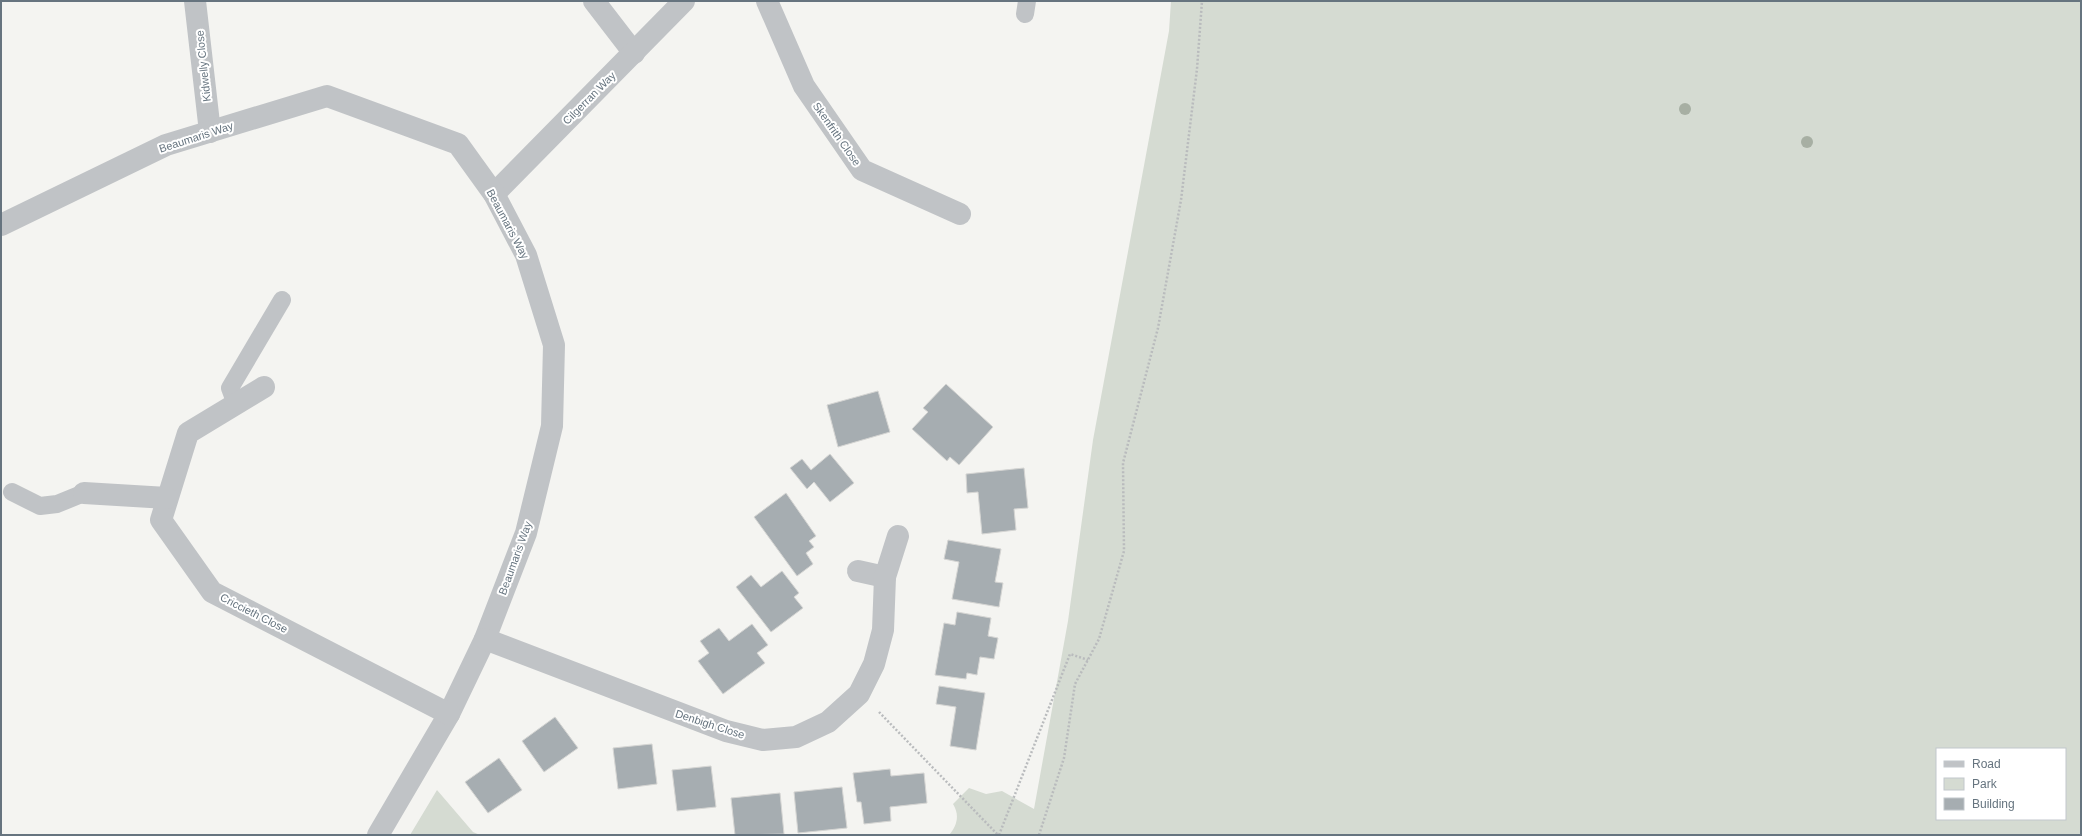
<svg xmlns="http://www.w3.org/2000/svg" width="2082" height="836" font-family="Helvetica,sans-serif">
<rect width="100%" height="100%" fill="#f4f4f1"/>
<g fill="#d5dbd2" fill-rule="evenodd">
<path d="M1171,1H2081V835H949C957,826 960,815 953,804L969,788L986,794L1002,791L1034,809L1068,621L1093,440L1169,31ZM1937,749H2065V819H1937Z"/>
<polygon points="437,790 473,832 480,835 410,835"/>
</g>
<g fill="#a6adb1" stroke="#d5d5d3">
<polygon points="946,384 993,427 959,465 950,457 947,461 912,429 928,412 923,408"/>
<polygon points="878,391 890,432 838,447 827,405"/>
<polygon points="830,454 854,483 830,502 814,482 807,489 790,468 802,459 811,470"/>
<polygon points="1024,468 1028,508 1014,509 1016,530 982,534 978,492 967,493 966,474"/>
<polygon points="786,493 816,536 809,541 814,547 806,553 813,564 797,576 754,517"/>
<polygon points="948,540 1001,549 995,582 1003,583 999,607 952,599 959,562 944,559"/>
<polygon points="782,571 799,593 794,597 803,608 771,632 736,587 751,575 761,587"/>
<polygon points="957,612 991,618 988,636 998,638 994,659 980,657 977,675 967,673 966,679 935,675 944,623 955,625"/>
<polygon points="752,624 768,645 757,653 765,663 723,694 698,661 709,653 700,641 719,628 729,641"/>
<polygon points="939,686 985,693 976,750 950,746 956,707 936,704"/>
<polygon points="555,717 578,748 544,772 522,741"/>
<polygon points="652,744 657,784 618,789 613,748"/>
<polygon points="499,758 522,790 488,813 465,782"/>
<polygon points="711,766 716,807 677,811 672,770"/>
<polygon points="890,769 891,776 924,773 927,803 890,807 891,821 864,824 861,802 857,802 853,773"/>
<polygon points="842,787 847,828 798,833 794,792"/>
<polygon points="780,793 784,834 735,835 731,798"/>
</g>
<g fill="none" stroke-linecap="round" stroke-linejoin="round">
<g stroke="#b9bbbd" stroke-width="2.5" stroke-dasharray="2 2" stroke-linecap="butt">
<polyline points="879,712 998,835"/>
<polyline points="999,835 1070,654 1088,660"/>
<polyline points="1039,835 1064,758 1075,684 1099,639 1124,551 1123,463 1158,328 1181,200 1197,69 1202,1"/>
</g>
<g stroke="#c0c3c6" stroke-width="18">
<polyline points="1025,14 1027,1"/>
<polyline points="236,404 230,388 282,300"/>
<polyline points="12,492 40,506 57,504 84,493"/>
</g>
<g stroke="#c0c3c6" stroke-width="22">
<polyline points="195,1 210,132"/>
<polyline points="594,1 634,53"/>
<polyline points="767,1 804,86 862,170 960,214"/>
<polyline points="494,194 684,1"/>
<polyline points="1,225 166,145 327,96 458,144 494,194 526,255 554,345 552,426 526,533 485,639 449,714 378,835"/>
<polyline points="264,387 188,433 161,520 212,592 449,714"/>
<polyline points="84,493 167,498"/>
<polyline points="858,571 885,577"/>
<polyline points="485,639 726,731 763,740 796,737 828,722 859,694 874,664 883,630 885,577 898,536"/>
</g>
</g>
<g fill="#a7afa3">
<circle cx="1685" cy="109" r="6"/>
<circle cx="1807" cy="142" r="6"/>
</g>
<g text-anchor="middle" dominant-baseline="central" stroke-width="4" stroke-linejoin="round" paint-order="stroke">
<g font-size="11" fill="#66747f" stroke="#fff">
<text transform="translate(203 66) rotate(-96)">Kidwelly Close</text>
<text transform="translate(589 98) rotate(-45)">Cilgerran Way</text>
<text transform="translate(837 134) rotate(55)">Skenfrith Close</text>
<text transform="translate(196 137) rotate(-18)">Beaumaris Way</text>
<text transform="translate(508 224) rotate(62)">Beaumaris Way</text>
<text transform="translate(515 558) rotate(-70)">Beaumaris Way</text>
<text transform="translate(254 613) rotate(27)">Criccieth Close</text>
<text transform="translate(710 724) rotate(18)">Denbigh Close</text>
</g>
</g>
<rect width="2082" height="836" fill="none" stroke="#66747f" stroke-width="4"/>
<rect x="1936" y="748" width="130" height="72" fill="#ffffff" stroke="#c2c7cc"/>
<rect x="1944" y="761" width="20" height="6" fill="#c0c3c6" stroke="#c2c7cc"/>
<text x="1972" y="768" font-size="12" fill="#66747f">Road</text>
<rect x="1944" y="778" width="20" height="12" fill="#d5dbd2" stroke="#c2c7cc"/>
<text x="1972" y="788" font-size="12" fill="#66747f">Park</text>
<rect x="1944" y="798" width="20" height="12" fill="#a6adb1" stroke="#c2c7cc"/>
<text x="1972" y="808" font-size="12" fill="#66747f">Building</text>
</svg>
